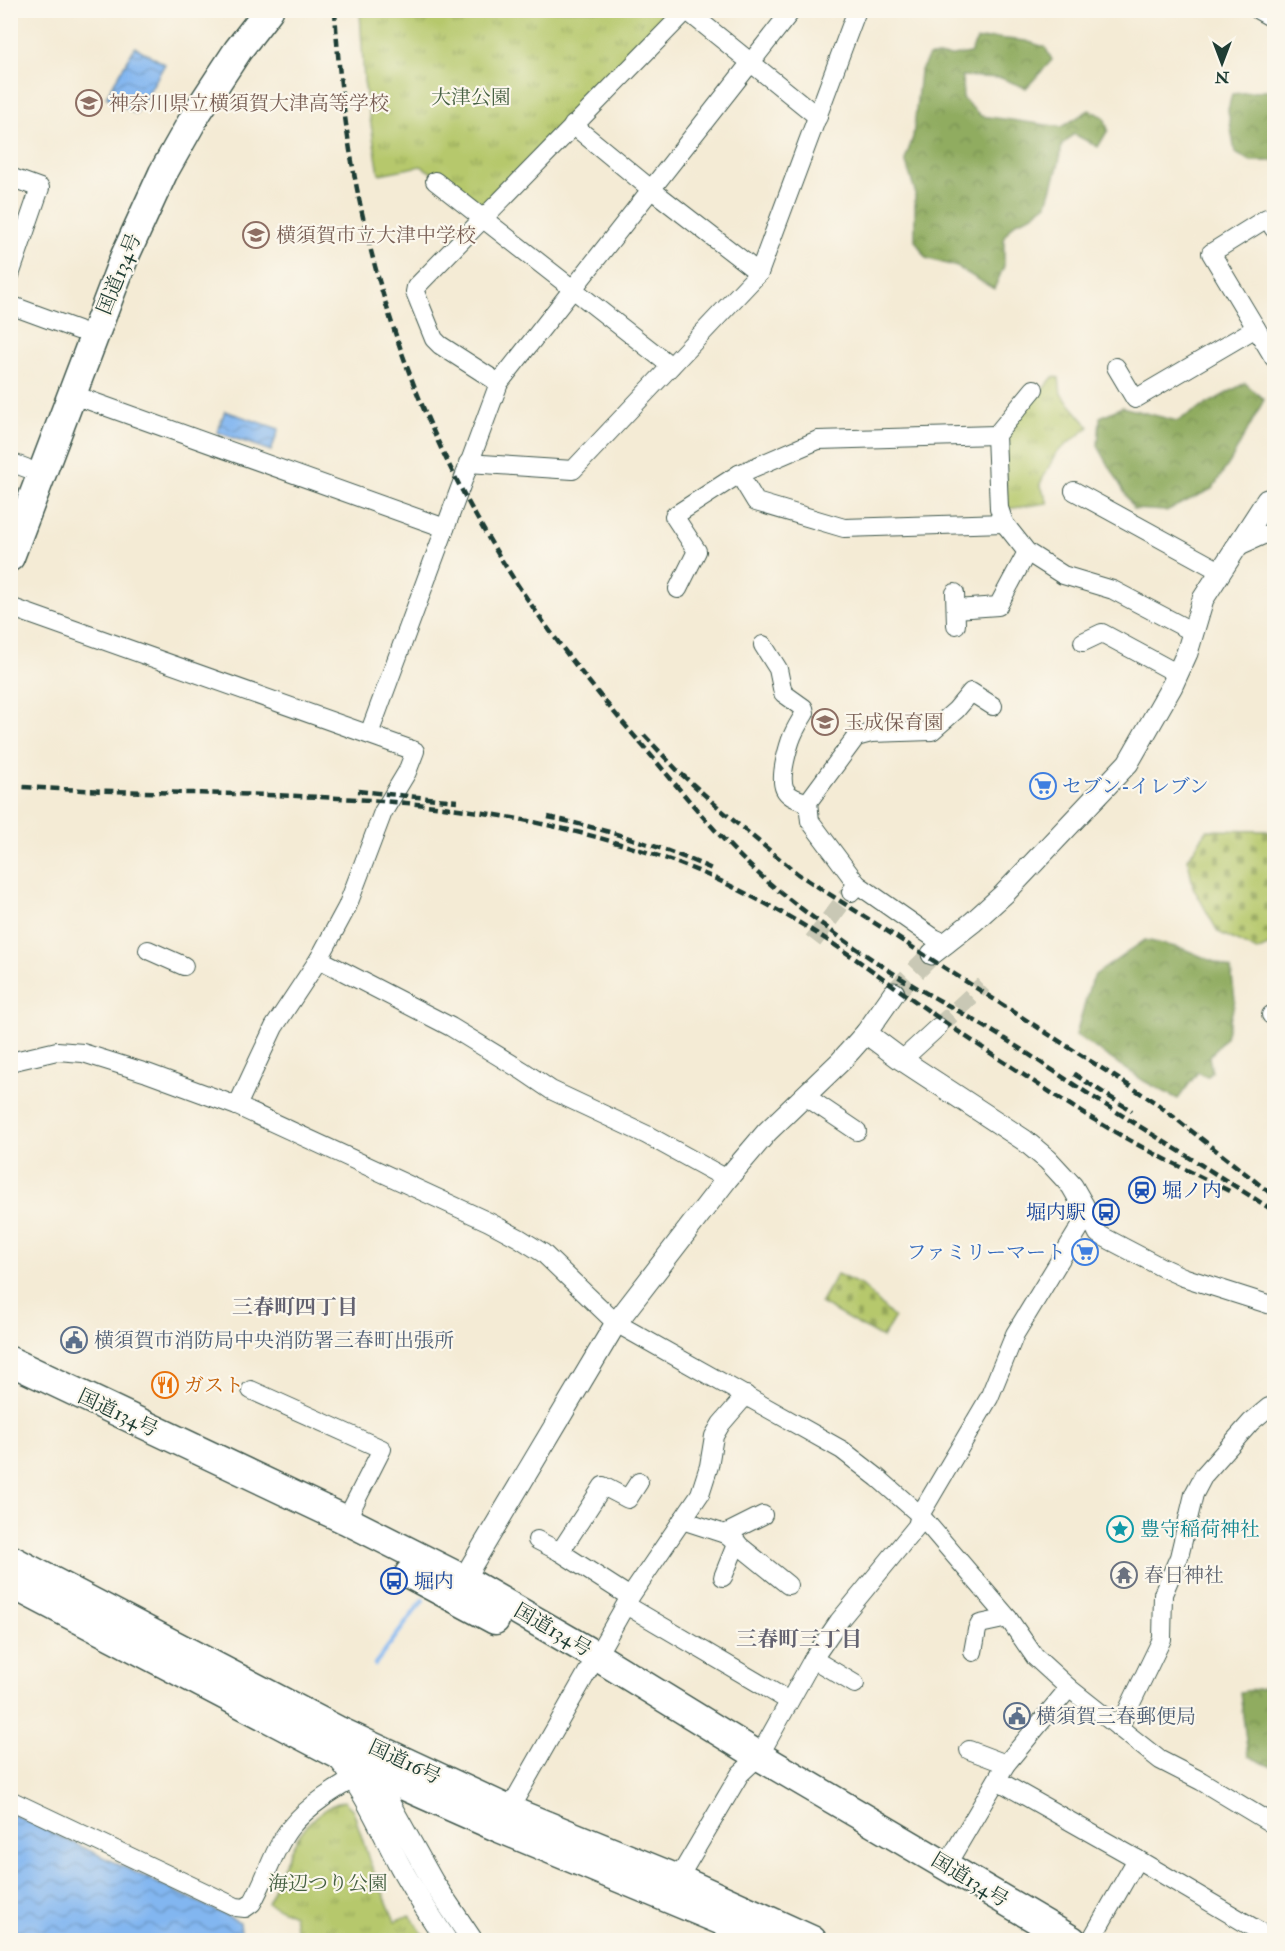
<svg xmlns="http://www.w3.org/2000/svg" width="1285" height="1951" font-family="'IM FELL Double Pica','Noto Serif JP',serif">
<defs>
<pattern id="forest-crowns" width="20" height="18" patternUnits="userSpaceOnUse" patternTransform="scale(1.5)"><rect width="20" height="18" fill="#90ac60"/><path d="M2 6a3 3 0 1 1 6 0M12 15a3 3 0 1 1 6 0" fill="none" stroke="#758d50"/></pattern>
<pattern id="cemetery-stones" width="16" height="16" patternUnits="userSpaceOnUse" patternTransform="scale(1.5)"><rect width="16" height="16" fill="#b6c86c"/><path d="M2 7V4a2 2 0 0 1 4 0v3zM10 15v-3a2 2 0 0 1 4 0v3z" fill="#93a45a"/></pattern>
<pattern id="park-tufts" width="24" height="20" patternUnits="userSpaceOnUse" patternTransform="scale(1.5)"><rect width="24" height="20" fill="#b6c86c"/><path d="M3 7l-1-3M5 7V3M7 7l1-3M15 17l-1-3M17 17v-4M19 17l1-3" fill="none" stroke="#93a45a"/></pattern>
<pattern id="water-waves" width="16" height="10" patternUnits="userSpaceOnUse" patternTransform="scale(1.5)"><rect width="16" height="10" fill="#82b6f0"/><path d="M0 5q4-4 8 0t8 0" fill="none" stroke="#6a95c3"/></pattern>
</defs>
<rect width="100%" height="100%" fill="#fbf7ec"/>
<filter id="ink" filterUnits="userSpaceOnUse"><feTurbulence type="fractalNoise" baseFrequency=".0167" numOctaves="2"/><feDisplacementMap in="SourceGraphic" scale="12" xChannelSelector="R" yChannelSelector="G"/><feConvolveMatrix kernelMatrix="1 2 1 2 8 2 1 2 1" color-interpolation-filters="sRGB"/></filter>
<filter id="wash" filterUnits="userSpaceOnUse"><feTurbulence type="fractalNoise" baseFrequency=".008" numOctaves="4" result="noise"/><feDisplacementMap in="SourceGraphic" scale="24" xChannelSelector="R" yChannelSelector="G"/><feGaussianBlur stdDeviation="1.35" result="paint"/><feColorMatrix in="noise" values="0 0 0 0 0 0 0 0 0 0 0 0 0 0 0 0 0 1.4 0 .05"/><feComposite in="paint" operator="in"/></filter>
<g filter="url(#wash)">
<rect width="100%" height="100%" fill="#f4ebd5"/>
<g fill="url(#forest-crowns)" stroke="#58744a" stroke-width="1.5">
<polygon points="996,38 1026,41 1045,47 1052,60 1026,88 1001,78 962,76 963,99 981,116 1062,127 1089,110 1104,117 1108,130 1098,147 1074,134 1062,145 1059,163 1047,204 1031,216 1016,222 1004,236 1004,266 994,289 957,267 926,258 915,240 915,191 905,160 913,137 920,72 929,56 953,56 970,53 977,40"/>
<polygon points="1274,90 1274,161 1251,161 1235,153 1228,110 1232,94"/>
<polygon points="1245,383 1264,400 1230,462 1212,489 1166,511 1134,509 1098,446 1100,417 1122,407 1177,421"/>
<polygon points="1145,940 1184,949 1231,969 1235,1000 1226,1037 1209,1057 1212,1072 1207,1077 1198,1072 1178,1099 1144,1081 1076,1035 1090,985 1095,975"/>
<polygon points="1274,1686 1274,1768 1248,1756 1240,1692"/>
</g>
<g fill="url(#cemetery-stones)" stroke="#6a8250" stroke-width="1.5">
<polygon points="1207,830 1267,831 1274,835 1274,943 1257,951 1218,932 1193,887 1188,859"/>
<polygon points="837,1274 863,1286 894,1318 882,1338 820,1303"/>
</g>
<g fill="url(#park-tufts)" stroke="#6a8250" stroke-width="1.5">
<polygon points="680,10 485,206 421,166 379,174 364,81 360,11"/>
<polygon points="1053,377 1059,378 1061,394 1089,427 1056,453 1040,484 1048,503 1007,509 1004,435"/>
<path d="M344,1801L353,1810L369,1860L395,1921L410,1915L427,1940H298L294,1915L267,1903C285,1865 298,1813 344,1801Z"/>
</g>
<g fill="url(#water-waves)" stroke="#507a92" stroke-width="1.5">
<polygon points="135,47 165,64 136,114 106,97"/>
<polygon points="225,411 279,429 271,451 217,432"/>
<polygon points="10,1813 240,1922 242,1940 11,1940"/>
</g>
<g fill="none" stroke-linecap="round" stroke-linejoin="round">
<polyline stroke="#82b6f0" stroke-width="4.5" points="375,1664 423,1600"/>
</g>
</g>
<g filter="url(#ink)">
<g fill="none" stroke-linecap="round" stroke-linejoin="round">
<g stroke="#c9c8b5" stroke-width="18" stroke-dasharray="18 9" stroke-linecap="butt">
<polyline points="813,941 850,892"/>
<polyline points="938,1027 983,985"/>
</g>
<polyline stroke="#c9c8b5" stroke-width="21" stroke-dasharray="21 10" stroke-linecap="butt" points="894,993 932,954"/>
<defs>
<g id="minor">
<polyline points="686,10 818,117"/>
<polyline points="1258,10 1274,19"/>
<polyline points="573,125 652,190 759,273"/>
<polyline points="10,177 40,188 10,275"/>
<polyline points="435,181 671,366"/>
<polyline points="1274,229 1267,218 1211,253 1274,358"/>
<polyline points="10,305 78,330"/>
<polyline points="1116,367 1135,399 1256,328"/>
<polyline points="499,383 440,345 434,339 415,292 416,287 686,11"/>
<polyline points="1034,389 996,435 999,508 1004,523 1027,552 1063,575 1113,590 1193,632"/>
<polyline points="71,394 445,528"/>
<polyline points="10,462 26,468"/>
<polyline points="468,463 573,470 759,273 857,10"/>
<polyline points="739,474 756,502 844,528 1004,523"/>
<polyline points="1074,491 1220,571"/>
<polyline points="1234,548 1263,535 1274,534"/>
<polyline points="678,589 697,551 674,516 739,474 818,440 996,435"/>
<polyline points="955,593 956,625"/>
<polyline points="10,607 415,751 407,772 383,812 347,907 319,959 274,1027 237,1106"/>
<polyline points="956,609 998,606 1027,552"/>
<polyline points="1083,642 1102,633 1178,674"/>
<path d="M763,645L778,669L783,693L804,708L805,713C793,732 790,739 785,761C780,785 781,797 808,802"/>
<polyline points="369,734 499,383 792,10"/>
<polyline points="857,884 810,821 808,802 856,737 871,733 932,731 956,710 971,692 993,706"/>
<polyline points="851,892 857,884 934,938 947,944"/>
<polyline points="148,950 184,966"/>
<polyline points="319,959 451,1027 523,1071 551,1090 647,1135 727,1179"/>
<polyline points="1271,1015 1274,1015"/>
<polyline points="902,1060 938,1027"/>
<polyline points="10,1062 57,1051 83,1053 147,1073 237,1106 489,1222 519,1238 543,1253 616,1323 842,1450 878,1478 920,1515 1008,1618 1035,1657 1069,1688 1160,1760 1201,1781 1274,1825"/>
<polyline points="805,1096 857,1131"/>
<polyline points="251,1390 382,1449 346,1520"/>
<polyline points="682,1520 725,1534 788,1585"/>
<polyline points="725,1534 763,1515"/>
<polyline points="537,1540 560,1552 630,1597"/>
<polyline points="560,1552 603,1486 628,1499 639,1482"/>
<polyline points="723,1577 737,1542"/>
<polyline points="626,1605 789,1701"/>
<polyline points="973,1652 977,1630 980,1624 1008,1618"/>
<polyline points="813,1659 855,1684"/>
<polyline points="1119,1728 1162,1639 1163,1594 1179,1557 1194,1494 1204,1475 1251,1422 1269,1407 1274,1406"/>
<polyline points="969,1750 1006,1764"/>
<polyline points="997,1780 1137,1859 1274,1940"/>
<path d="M10,1800L236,1907L245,1908L252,1903C266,1879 273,1850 290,1828C309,1804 339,1787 365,1772"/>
<polyline points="509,1810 630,1597 700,1494 709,1466 714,1436 721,1424 746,1395"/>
<polyline points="946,1866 1006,1764 1069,1688"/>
<polyline points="678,1879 740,1774 759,1756 813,1659 839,1621 917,1526 920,1515 989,1398 1015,1334 1088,1214 1098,1234 1161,1267 1183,1277 1274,1306"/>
<polyline points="1091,1940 1137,1859"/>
</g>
<g id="tertiary">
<polyline points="932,954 973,922 1004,894 1128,763 1172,686 1187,653 1203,599 1267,500"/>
<polyline points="866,1033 902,1060 1024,1140 1048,1160 1072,1186 1088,1214"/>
<polyline points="457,1590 616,1323 727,1179 767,1132 841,1061 866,1033 894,993"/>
<path d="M338,1758C364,1790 379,1825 398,1862C412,1889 430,1915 446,1940"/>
<polyline points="366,1770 384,1794 433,1882 472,1940"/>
</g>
<g id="trunk">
<polyline points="10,557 124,258 163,173 198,111 238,50 269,10"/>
<polyline points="10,1361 346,1520 463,1579 598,1657 759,1756 1072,1940"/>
<polyline points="10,1559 337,1730 509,1810 678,1879 812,1940"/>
<polyline points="409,1574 495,1620"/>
<polyline points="10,1583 364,1768 499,1828 768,1940"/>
</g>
</defs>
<use href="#minor" stroke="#3f574c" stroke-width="20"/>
<use href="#tertiary" stroke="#3f574c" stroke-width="23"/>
<use href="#trunk" stroke="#3f574c" stroke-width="31"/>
<use href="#minor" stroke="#fff" stroke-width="18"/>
<use href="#tertiary" stroke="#fff" stroke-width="21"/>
<use href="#trunk" stroke="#fff" stroke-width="28"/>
<g stroke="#1f3d34" stroke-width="4.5" stroke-dasharray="9 4.5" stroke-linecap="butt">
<path d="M335,10C344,187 390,364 477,518C523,601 581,675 643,746C685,795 724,846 774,887C813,919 856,949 899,977C926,994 955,1008 982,1025C1024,1050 1063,1078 1104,1104C1161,1140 1218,1175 1274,1211"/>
<polyline points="644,735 678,771 727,815 798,874 1156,1103 1274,1196"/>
<path d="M10,786C134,795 258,791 382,801C478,808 576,827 667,859C720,878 773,906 821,936C873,969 922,1008 974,1042C1025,1076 1077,1111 1131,1141C1163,1159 1198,1175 1231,1192"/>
<polyline points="358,791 457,801"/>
<path d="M548,817C605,829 661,846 714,870"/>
<polyline points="1074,1074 1132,1111"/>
</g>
</g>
</g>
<defs>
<symbol id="school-ring" viewBox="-11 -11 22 22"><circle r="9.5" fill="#fbf7ec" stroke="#8d6e63" stroke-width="1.5"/><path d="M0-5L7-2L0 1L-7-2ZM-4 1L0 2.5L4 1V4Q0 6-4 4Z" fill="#8d6e63"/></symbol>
<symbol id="supermarket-ring" viewBox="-11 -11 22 22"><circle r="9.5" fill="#fbf7ec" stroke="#3f7fe0" stroke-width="1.5"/><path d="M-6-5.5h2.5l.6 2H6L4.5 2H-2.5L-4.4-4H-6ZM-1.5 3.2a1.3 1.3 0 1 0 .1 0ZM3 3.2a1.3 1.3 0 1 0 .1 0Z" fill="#3f7fe0"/></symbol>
<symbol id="station-ring" viewBox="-11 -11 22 22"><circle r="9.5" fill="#fbf7ec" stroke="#1a4fb4" stroke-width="1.5"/><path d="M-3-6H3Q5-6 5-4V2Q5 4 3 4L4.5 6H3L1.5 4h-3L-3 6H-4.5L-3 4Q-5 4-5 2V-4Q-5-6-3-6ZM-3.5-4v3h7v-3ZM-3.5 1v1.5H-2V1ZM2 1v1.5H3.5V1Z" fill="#1a4fb4"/></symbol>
<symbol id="bus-ring" viewBox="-11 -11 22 22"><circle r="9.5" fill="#fbf7ec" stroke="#1a4fb4" stroke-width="1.5"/><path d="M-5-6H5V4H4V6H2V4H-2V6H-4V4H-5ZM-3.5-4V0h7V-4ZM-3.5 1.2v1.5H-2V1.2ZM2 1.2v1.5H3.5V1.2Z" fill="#1a4fb4"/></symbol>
<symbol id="civic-ring" viewBox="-11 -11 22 22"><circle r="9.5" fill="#fbf7ec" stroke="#5c6f8a" stroke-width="1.5"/><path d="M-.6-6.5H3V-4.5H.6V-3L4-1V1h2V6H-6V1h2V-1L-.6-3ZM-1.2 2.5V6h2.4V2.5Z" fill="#5c6f8a"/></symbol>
<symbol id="restaurant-ring" viewBox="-11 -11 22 22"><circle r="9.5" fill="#fbf7ec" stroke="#e8710a" stroke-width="1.5"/><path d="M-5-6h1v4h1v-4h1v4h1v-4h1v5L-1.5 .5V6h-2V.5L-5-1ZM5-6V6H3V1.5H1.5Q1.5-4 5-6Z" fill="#e8710a"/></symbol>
<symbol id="sight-ring" viewBox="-11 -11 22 22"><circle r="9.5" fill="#fbf7ec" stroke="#0f9aa8" stroke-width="1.5"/><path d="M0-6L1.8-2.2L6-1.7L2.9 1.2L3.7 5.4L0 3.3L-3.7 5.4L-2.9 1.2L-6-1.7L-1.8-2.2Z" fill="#0f9aa8"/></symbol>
<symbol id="temple-ring" viewBox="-11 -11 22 22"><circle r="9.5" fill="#fbf7ec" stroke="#6b7280" stroke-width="1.5"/><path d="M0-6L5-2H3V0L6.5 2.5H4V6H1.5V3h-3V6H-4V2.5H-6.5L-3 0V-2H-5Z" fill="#6b7280"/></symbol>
</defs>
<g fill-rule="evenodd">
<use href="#school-ring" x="74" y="88" width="30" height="30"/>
<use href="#school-ring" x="241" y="220" width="30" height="30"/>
<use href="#school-ring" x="810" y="707" width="30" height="30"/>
<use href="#supermarket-ring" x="1028" y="771" width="30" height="30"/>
<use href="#station-ring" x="1127" y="1175" width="30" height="30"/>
<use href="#bus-ring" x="1091" y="1197" width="30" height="30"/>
<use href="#supermarket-ring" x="1070" y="1237" width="30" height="30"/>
<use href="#civic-ring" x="59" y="1325" width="30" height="30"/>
<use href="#restaurant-ring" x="150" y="1370" width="30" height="30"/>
<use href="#sight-ring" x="1105" y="1514" width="30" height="30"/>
<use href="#temple-ring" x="1109" y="1560" width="30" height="30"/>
<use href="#bus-ring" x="379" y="1566" width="30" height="30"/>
<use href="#civic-ring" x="1002" y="1701" width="30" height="30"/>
</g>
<g text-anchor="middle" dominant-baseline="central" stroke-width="4.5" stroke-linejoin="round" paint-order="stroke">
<g font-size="20" fill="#456042" stroke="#fbf7ec">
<text x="471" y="97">大津公園</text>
<text x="328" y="1883">海辺つり公園</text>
</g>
<g font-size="20" fill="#785e54" stroke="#fbf7ec" text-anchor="start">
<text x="109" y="103">神奈川県立横須賀大津高等学校</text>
<text x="276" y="235">横須賀市立大津中学校</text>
<text x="844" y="722">玉成保育園</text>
</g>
<g font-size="20" fill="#1f3d34" stroke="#fbf7ec">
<text transform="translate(119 274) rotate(-68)">国道134号</text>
<text transform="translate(118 1413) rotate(25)">国道134号</text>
<text transform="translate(553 1630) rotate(30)">国道134号</text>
<text transform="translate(405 1762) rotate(25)">国道16号</text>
<text transform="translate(970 1880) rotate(31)">国道134号</text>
</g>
<g font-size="20" fill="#366cbe" stroke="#fbf7ec" text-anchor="start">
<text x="1062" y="786">セブン-イレブン</text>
<text x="1066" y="1252" text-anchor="end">ファミリーマート</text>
</g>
<g font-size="20" fill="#164399" stroke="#fbf7ec" text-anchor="start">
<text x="1162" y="1190">堀ノ内</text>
<text x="1086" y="1212" text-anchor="end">堀内駅</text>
<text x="414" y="1581">堀内</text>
</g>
<g font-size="20" fill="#4e5e75" stroke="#fbf7ec" text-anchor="start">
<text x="94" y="1340">横須賀市消防局中央消防署三春町出張所</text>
<text x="1036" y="1716">横須賀三春郵便局</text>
</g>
<g font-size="20" fill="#c56008" stroke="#fbf7ec" text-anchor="start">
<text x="184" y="1385">ガスト</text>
</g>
<g font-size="20" fill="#0d838f" stroke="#fbf7ec" text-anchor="start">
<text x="1140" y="1529">豊守稲荷神社</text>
</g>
<g font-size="20" fill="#5b616d" stroke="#fbf7ec" text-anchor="start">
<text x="1144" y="1575">春日神社</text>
</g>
<g font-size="21" font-weight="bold" fill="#636270" stroke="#fbf7ec">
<text x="295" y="1307">三春町四丁目</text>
<text x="799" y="1639">三春町三丁目</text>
</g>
</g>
<rect width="1285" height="1951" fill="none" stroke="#fbf7ec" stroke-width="36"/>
<g transform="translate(1222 63) rotate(180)" stroke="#fbf7ec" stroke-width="4.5" paint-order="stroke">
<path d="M0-4.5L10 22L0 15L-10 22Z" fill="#1f3d34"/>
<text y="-9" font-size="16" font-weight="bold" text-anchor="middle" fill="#1f3d34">N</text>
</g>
</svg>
